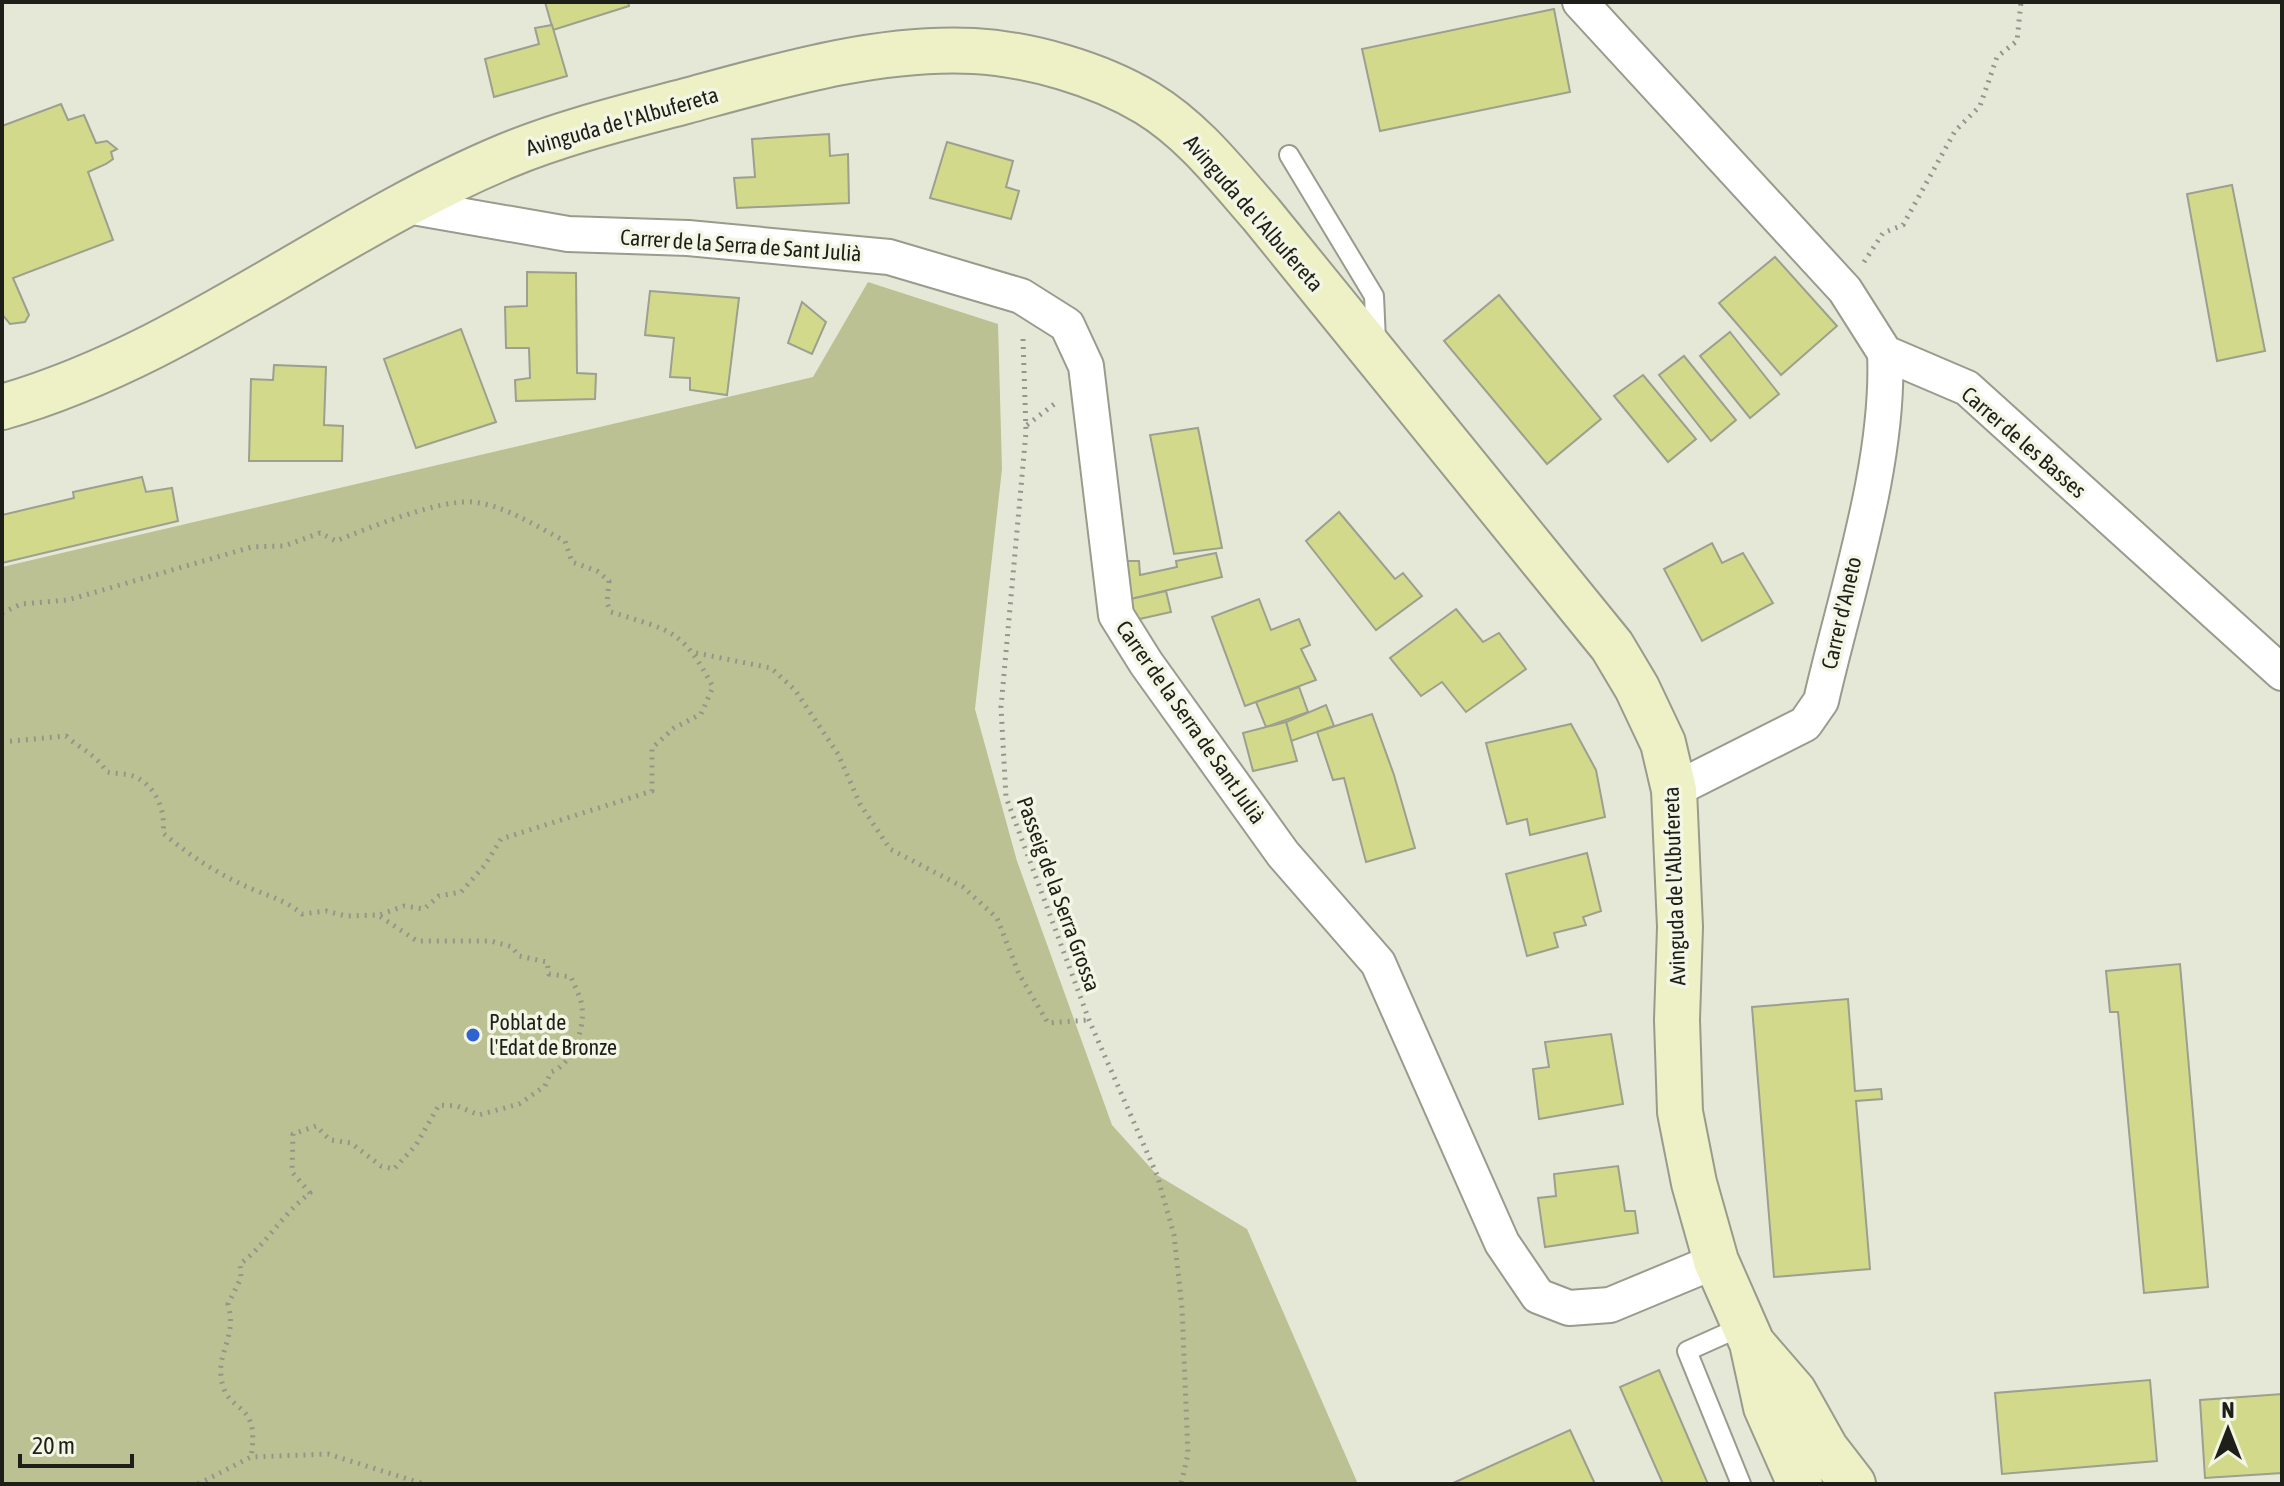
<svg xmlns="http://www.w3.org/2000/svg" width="2284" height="1486" font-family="'Asap Condensed',sans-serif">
<rect width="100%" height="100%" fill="#e6e8d7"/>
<polygon fill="#bcc193" points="868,282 998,324 1002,469 975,709 1017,861 1112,1125 1157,1175 1247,1229 1358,1484 2,1484 2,567 813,377"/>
<g fill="#d2d98b" stroke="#9d9f8f" stroke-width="2">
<polygon points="545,2 628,2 629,6 553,30"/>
<polygon points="1554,9 1570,92 1380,131 1362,49"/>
<polygon points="552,25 567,76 494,97 485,59 539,44 535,28"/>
<polygon points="61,104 68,120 84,115 96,143 107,141 117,149 111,152 113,159 106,164 88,172 113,240 13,278 29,315 25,322 10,324 2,314 2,126"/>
<polygon points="829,134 830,156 848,154 849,203 737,208 734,178 755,177 752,139"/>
<polygon points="947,142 1013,161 1006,187 1019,191 1011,219 930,198"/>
<polygon points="2232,185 2265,351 2217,361 2187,194"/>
<polygon points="1775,257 1837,326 1781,375 1719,303"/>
<polygon points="527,272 576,273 577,373 596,374 595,399 516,401 515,380 530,378 529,348 506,348 505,307 527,306"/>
<polygon points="650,291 739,298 727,395 690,390 690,378 670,377 674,338 645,335"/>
<polygon points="1499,295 1601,419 1547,464 1444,341"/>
<polygon points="802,302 826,322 812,354 788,343"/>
<polygon points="461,329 496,422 416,448 384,359"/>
<polygon points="1730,332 1779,394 1750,418 1700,356"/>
<polygon points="1684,356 1736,420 1711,441 1659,375"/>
<polygon points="274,365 326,367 324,425 343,426 342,461 249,461 251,379 273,380"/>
<polygon points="1643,375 1696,439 1668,462 1614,396"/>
<polygon points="1198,428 1222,548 1174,554 1150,435"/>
<polygon points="142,477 146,492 172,488 178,521 2,563 2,515 74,498 73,492"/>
<polygon points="1339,512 1395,579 1403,573 1422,596 1376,630 1306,541"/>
<polygon points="1712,543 1722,563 1743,553 1773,603 1702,641 1664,569"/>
<polygon points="1216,553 1222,577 1131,599 1127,561 1139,561 1140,575 1177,567 1176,561"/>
<polygon points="1166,591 1171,612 1135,620 1131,599"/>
<polygon points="1259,599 1271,630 1299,619 1310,645 1301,649 1316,680 1245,706 1212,617"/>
<polygon points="1456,609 1483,642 1499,633 1526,669 1466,712 1442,682 1421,696 1390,658"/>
<polygon points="1299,687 1308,712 1266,727 1256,702"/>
<polygon points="1326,705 1334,726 1291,741 1286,722"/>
<polygon points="1372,714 1394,775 1415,848 1366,862 1344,778 1333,780 1317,732"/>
<polygon points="1286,722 1297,761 1253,771 1243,733"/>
<polygon points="1571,724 1596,770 1605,817 1530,835 1527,819 1507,824 1486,743"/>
<polygon points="1587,853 1601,911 1583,917 1586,925 1554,933 1558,947 1527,956 1506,874"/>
<polygon points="2180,964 2208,1287 2144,1293 2118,1012 2110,1012 2106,971"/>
<polygon points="1848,999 1855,1091 1881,1089 1882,1099 1856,1101 1870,1269 1774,1277 1752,1007"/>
<polygon points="1611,1034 1623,1104 1539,1119 1533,1069 1549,1067 1545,1042"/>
<polygon points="1618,1166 1625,1211 1635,1211 1638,1233 1545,1247 1538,1198 1556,1196 1554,1174"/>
<polygon points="1659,1370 1708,1484 1663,1484 1620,1387"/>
<polygon points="2150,1380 2157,1461 2002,1474 1995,1393"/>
<polygon points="2282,1394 2282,1473 2205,1478 2200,1400"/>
<polygon points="1570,1430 1595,1484 1451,1484"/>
</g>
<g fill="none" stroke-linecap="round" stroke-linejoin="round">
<defs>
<g id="service">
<polyline points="1289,155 1374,296 1376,341"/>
<polyline points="1741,1484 1687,1351 1745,1325"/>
</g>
<g id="minor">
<polyline points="1580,2 1845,290 1885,353 1967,388 2282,673"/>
<polyline points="407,206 568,234 688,238 889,257 1021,296 1067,325 1086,366 1116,615 1146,663 1283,854 1378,963 1502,1243 1538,1296 1569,1308 1610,1305 1716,1261"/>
<path d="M1674,790L1805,724L1821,701C1846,592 1890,463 1885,353"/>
</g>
<g id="secondary">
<path d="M2,407C184,355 333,228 506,156C564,132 626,117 686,101C778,76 878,46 974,51C1030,54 1099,74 1147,103C1193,131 1226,174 1261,214L1612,646L1637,688L1663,743L1674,790L1680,927L1677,1020L1680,1112L1694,1183L1716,1261L1752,1343L1766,1407L1800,1484"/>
<polyline points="1756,1348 1794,1392 1826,1449 1853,1484"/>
</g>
</defs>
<use href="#service" stroke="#999b8c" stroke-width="22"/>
<use href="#minor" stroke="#999b8c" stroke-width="38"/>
<use href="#secondary" stroke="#999b8c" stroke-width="48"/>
<g stroke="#95968a" stroke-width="5" stroke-dasharray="2 6" stroke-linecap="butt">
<polyline points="1864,262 1883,233 1903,225 1955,131 1980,106 1997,57 2017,41 2021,2"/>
<polyline points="1023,339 1026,432 1001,707 1006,797 1089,1020 1157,1175 1174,1235 1182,1308 1188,1454 1181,1484"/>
<polyline points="1027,425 1057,402"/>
<path d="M2,613L21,604L68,600L252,547L284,546L320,533L336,541C368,528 440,499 473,502C507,506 535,526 565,541L572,562L597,571L609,581L607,603L611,612C672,631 682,629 713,687L701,714L674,728L652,748V791L501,839L485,865L461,892L439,896L424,909L404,906L379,915"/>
<polyline points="696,653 771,668 795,690 838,754 860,804 890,849 963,887 997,918 1019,974 1048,1023 1088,1020"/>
<path d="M2,742L66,736C83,751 93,752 107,772C115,774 125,773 133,776C156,785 166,811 163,833C190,856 219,875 252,889C271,897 285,900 302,914L326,911L346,916L378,915L417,941H491L512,947L519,956L547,962L549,974L571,977C575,987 581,997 582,1007C585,1029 572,1065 551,1072L545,1086L519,1104L479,1115L457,1106L439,1105L416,1145L394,1169L381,1166L351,1143L330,1140L316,1126L293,1134L292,1172L310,1193C282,1214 267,1244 240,1264L241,1278L228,1304C237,1336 218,1351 221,1376C225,1417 261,1396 251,1457"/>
<polyline points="198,1484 251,1457 328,1454 424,1484"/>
</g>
<use href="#service" stroke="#fff" stroke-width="18"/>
<use href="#minor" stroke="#fff" stroke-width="34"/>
<use href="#secondary" stroke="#eef0c6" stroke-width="44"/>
</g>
<circle fill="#2e63d1" stroke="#f3f6e4" stroke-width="3" cx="473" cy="1035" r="8"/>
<g text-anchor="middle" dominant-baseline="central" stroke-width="7" stroke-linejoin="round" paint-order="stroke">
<g font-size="22" fill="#1f1f19" stroke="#f3f6e4">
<text transform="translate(622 121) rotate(-16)">Avinguda de l'Albufereta</text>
<text transform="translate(1254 213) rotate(49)">Avinguda de l'Albufereta</text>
<text transform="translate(741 245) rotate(4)">Carrer de la Serra de Sant Julià</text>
<text transform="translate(2024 442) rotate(41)">Carrer de les Basses</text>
<text transform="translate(1841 613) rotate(-77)">Carrer d'Aneto</text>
<text transform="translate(1191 722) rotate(55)">Carrer de la Serra de Sant Julià</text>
<text transform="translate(1674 886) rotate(-92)">Avinguda de l'Albufereta</text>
<text transform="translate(1059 894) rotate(70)">Passeig de la Serra Grossa</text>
</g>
<g font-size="22" fill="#1f1f19" stroke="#f3f6e4" text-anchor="start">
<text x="489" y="1022">Poblat de<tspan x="489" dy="25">l'Edat de Bronze</tspan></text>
</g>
</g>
<rect width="2284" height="1486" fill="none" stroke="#1f1f19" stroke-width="8"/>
<g transform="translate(2228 1430)" stroke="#f3f6e4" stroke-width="6" paint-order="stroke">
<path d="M0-6L14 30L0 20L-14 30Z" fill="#1f1f19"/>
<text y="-12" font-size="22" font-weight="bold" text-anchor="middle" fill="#1f1f19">N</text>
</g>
<path d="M20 1454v12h112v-12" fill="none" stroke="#1f1f19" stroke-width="4"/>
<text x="32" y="1454" font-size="24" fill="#1f1f19" stroke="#f3f6e4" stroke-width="6" paint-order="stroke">20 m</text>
</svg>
